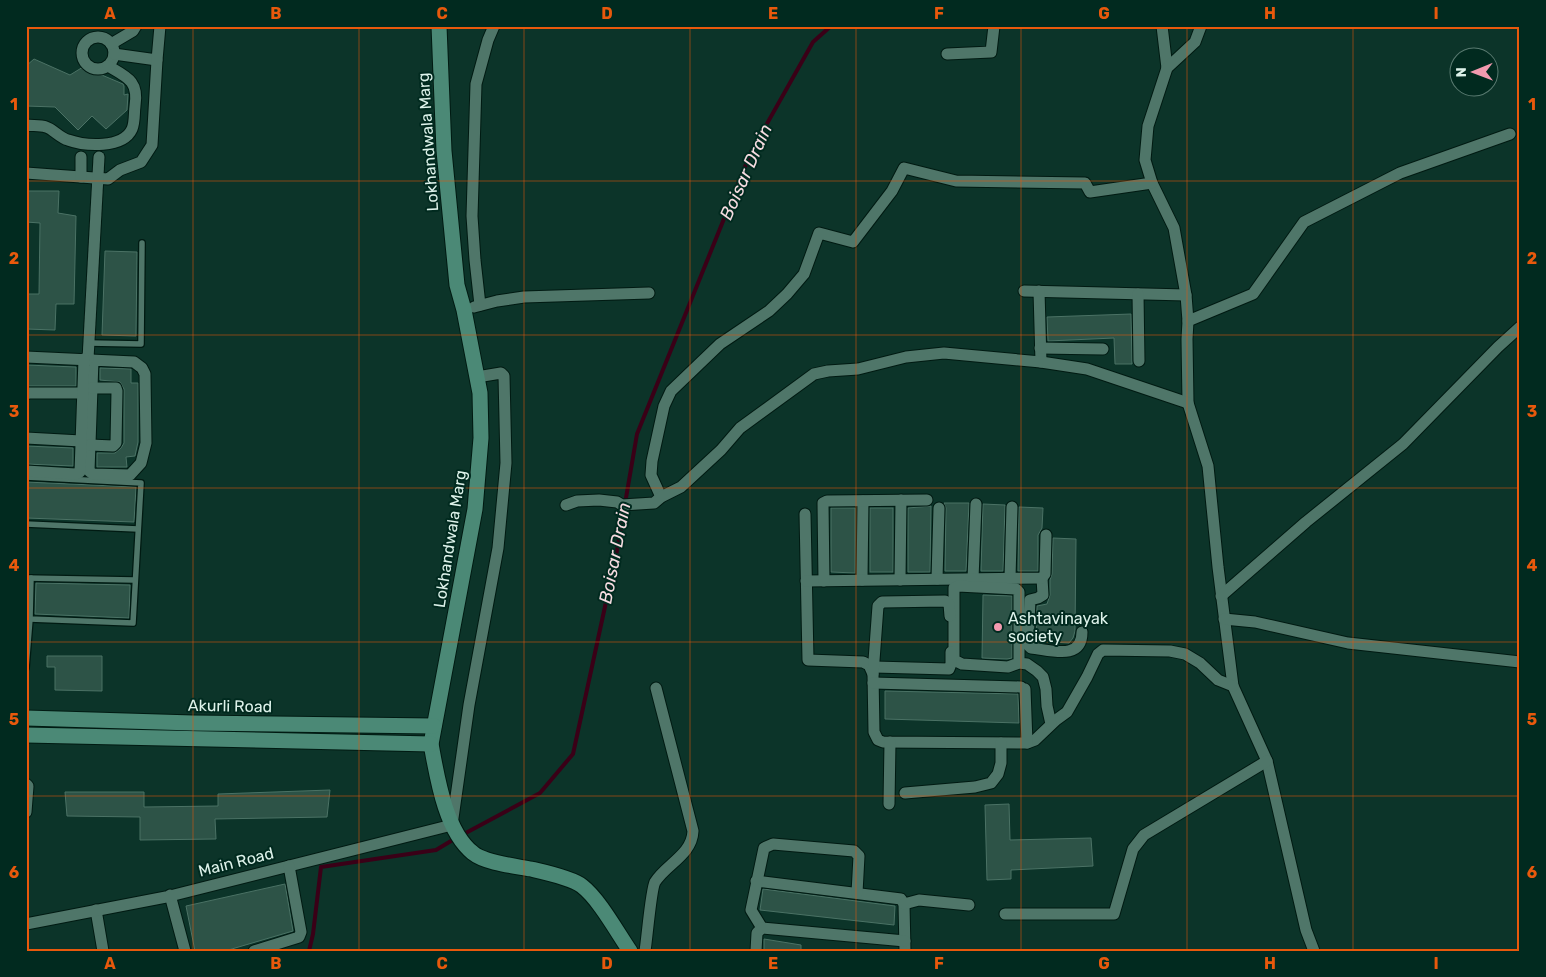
<svg xmlns="http://www.w3.org/2000/svg" width="1546" height="977" font-family="Rubik,sans-serif">
<rect width="100%" height="100%" fill="#0c3429"/>
<g fill="none" stroke-linecap="round" stroke-linejoin="round">
<g stroke="#3a0017" stroke-width="4">
<polyline points="462,835 540,793 573,754 616,556 637,434 751,152 813,42 831,26"/>
<polyline points="309,951 313,934 321,867 436,850 456,838"/>
</g>
</g>
<g fill="#2d5347" stroke="#4b7265">
<polygon points="34,59 70,75 83,67 123,84 124,86 124,95 128,94 127,110 106,129 92,116 78,130 55,107 26,106 26,66"/>
<polygon points="26,191 59,191 58,213 76,216 74,304 56,304 55,330 26,329 26,294 39,294 40,223 26,222"/>
<polygon points="105,251 137,252 136,336 102,335"/>
<polygon points="1131,314 1132,364 1115,364 1114,338 1048,341 1047,317"/>
<polygon points="26,365 76,367 76,386 26,386"/>
<polygon points="100,368 131,369 131,383 138,383 138,442 135,456 126,457 127,467 97,467 97,453 115,453 121,448 124,443 124,389 120,382 100,380"/>
<polygon points="26,446 73,448 73,466 26,464"/>
<polygon points="26,482 136,487 134,522 26,518"/>
<polygon points="944,503 969,503 966,571 945,571 946,508"/>
<polygon points="983,504 1005,505 1003,571 981,571"/>
<polygon points="931,506 930,572 908,572 908,508"/>
<polygon points="1019,507 1043,508 1042,528 1038,535 1038,571 1018,571"/>
<polygon points="831,508 855,508 855,573 831,572"/>
<rect x="870" y="508" width="23" height="64"/>
<polygon points="1053,538 1076,539 1075,631 1073,638 1069,643 1036,641 1037,606 1047,604 1050,595 1050,580 1052,574"/>
<polygon points="36,583 130,585 129,618 35,614"/>
<polygon points="983,595 1012,596 1012,658 1007,659 982,658"/>
<polygon points="47,656 102,656 102,691 55,690 55,667 47,667"/>
<polygon points="885,691 1018,694 1019,723 885,719"/>
<polygon points="330,790 327,817 215,819 216,839 140,840 140,817 67,816 65,792 144,792 144,807 218,806 218,794"/>
<polygon points="1009,804 1010,840 1091,838 1093,866 1011,870 1011,879 987,880 985,805"/>
<polygon points="285,884 293,931 225,951 195,951 186,906"/>
<polygon points="763,889 895,906 894,925 760,910"/>
<polygon points="764,939 801,945 801,951 764,951"/>
</g>
<g fill="none" stroke-linecap="round" stroke-linejoin="round">
<defs>
<g id="lane">
<polyline points="89,343 141,344 142,243"/>
<polyline points="26,477 141,483 133,623 30,619 31,578"/>
<polyline points="26,524 138,529"/>
<polyline points="26,578 134,580"/>
<polyline points="26,668 30,619"/>
</g>
<g id="street">
<polyline points="1162,26 1167,68"/>
<polyline points="1201,26 1195,42 1167,68 1148,126 1145,160 1152,183 1174,228 1186,295 1188,321 1187,339 1188,403 1208,466 1218,567 1233,686 1267,761 1306,930 1314,951"/>
<circle cx="98" cy="53" r="16"/>
<polyline points="111,44 133,31 136,26"/>
<polyline points="114,54 157,60"/>
<polyline points="947,54 991,52 994,26"/>
<path d="M26,125C32,126 40,125 46,127C53,129 60,138 68,140C85,146 123,149 132,129C135,122 134,113 135,106C139,81 127,77 108,66"/>
<polyline points="26,173 108,179 120,170 141,162 152,145 157,60 160,26"/>
<polyline points="81,177 81,157"/>
<polyline points="1024,291 1186,295"/>
<polyline points="1039,291 1041,362"/>
<polyline points="1138,294 1139,361"/>
<polyline points="480,305 475,260 472,216 476,84 488,40 494,26"/>
<polyline points="474,307 497,301 524,297 649,293"/>
<polyline points="1188,321 1253,294 1304,222 1400,173 1510,134"/>
<polyline points="1040,348 1103,349"/>
<polyline points="26,357 134,362 142,368 145,374 146,443 141,463 130,475 93,474 89,471 93,360"/>
<polyline points="88,359 99,157"/>
<polyline points="26,394 29,393 83,393"/>
<polyline points="26,438 81,441"/>
<polyline points="90,445 113,446 116,443 117,391 116,388 92,388"/>
<polyline points="26,471 76,474 80,472 84,359"/>
<polyline points="661,497 651,475 652,461 664,406 671,391 720,344 769,311 787,294 804,274 819,233 853,242 892,191 904,168 956,181 1085,183 1090,192 1152,183"/>
<polyline points="566,505 577,501 599,500 617,502 622,505 654,503 661,497 681,487 721,450 740,428 814,374 828,371 858,369 906,357 944,353 1041,362 1087,369 1188,403"/>
<polyline points="805,514 808,660 863,662 869,665 873,674 874,732 878,740 883,742 1027,743 1035,740 1056,720 1067,712 1087,677 1098,654 1103,650 1170,651 1185,654 1200,663 1218,680 1233,686"/>
<polyline points="1010,578 1012,507"/>
<path d="M1042,578L1043,595L1038,598L1030,600L1028,645L1031,648C1051,650 1082,661 1082,632"/>
<polyline points="937,579 939,508"/>
<polyline points="973,579 976,504"/>
<polyline points="862,580 863,501"/>
<polyline points="900,580 901,500"/>
<polyline points="806,581 1042,578 1045,574 1046,535"/>
<polyline points="824,581 823,503 827,501 927,500"/>
<polyline points="1221,596 1306,522 1403,444 1498,347 1520,327"/>
<polyline points="1224,619 1255,622 1348,643 1520,662"/>
<polyline points="1019,663 1019,592 1016,589 958,586 954,588 954,660 962,664 1008,667 1019,663 1027,664 1037,671 1043,677 1046,689 1047,706 1051,724"/>
<polyline points="874,667 949,669 951,664 951,652"/>
<polyline points="873,674 878,606 882,602 945,601 949,604 950,616"/>
<polyline points="873,683 1021,687"/>
<polyline points="1025,689 1027,743"/>
<polyline points="26,784 28,786 26,812"/>
<polyline points="905,793 975,787 991,783 998,774 1001,763 1001,743"/>
<polyline points="889,804 890,742"/>
<polyline points="756,881 901,899 904,904 905,951"/>
<polyline points="170,895 185,951"/>
<polyline points="904,904 919,900 969,905"/>
<polyline points="96,910 103,951"/>
<polyline points="1005,914 1114,914 1133,849 1144,835 1267,761"/>
<polyline points="26,924 166,897 452,825 469,705 498,548 506,463 504,376 501,373 477,377"/>
<polyline points="762,928 751,910 764,848 773,844 854,851 859,856 857,893"/>
<polyline points="254,951 299,937 301,932 289,866"/>
<path d="M645,951C647,939 651,889 655,882C666,864 692,855 693,831L656,688"/>
<polyline points="756,951 757,933 762,928 905,941"/>
</g>
<g id="secondary">
<path d="M439,26L444,151L457,285L464,310L480,393L481,438L475,509L431,744C437,776 445,831 473,853C485,863 515,866 531,869C544,872 572,878 582,886C599,899 617,932 630,951"/>
<polyline points="26,718 193,723 434,726"/>
<polyline points="26,735 431,744"/>
</g>
</defs>
<use href="#lane" stroke="#001a12" stroke-width="8"/>
<use href="#street" stroke="#001a12" stroke-width="13"/>
<use href="#secondary" stroke="#001a12" stroke-width="17"/>
<use href="#lane" stroke="#4f7669" stroke-width="5.5"/>
<use href="#street" stroke="#4f7669" stroke-width="11"/>
<use href="#secondary" stroke="#4b8976" stroke-width="15"/>
</g>
<path fill="none" stroke="#e8590c" stroke-width="1" stroke-opacity="0.55" d="M193,26V951M359,26V951M524,26V951M690,26V951M856,26V951M1021,26V951M1187,26V951M1353,26V951M26,181H1520M26,335H1520M26,488H1520M26,642H1520M26,796H1520"/>
<circle fill="#f29aaf" stroke="#012a1f" stroke-width="2" cx="998" cy="627" r="5"/>
<g text-anchor="middle" dominant-baseline="central" stroke-width="4" stroke-linejoin="round" paint-order="stroke">
<g font-size="16" fill="#ddf2ea" stroke="#012a1f">
<text transform="translate(428 142) rotate(-94)">Lokhandwala Marg</text>
<text transform="translate(450 539) rotate(-81)">Lokhandwala Marg</text>
<text transform="translate(230 706) rotate(1)">Akurli Road</text>
<text transform="translate(236 862) rotate(-14)">Main Road</text>
</g>
<g font-size="16" fill="#ddf2ea" stroke="#012a1f" text-anchor="start">
<text x="1008" y="618">Ashtavinayak<tspan x="1008" dy="18">society</tspan></text>
</g>
<g font-size="18" font-style="italic" fill="#f6dce1" stroke="#012a1f">
<text transform="translate(746 172) rotate(-66)">Boisar Drain</text>
<text transform="translate(615 553) rotate(-79)">Boisar Drain</text>
</g>
</g>
<rect width="1546" height="977" fill="none" stroke="#012a1f" stroke-width="55"/>
<g transform="translate(1474 72) rotate(269)"><circle r="24" fill="#012a1f" stroke="#597a70"/>
<path d="M0-4L9 19L0 12L-9 19Z" fill="#f29aaf"/>
<text y="-8" font-size="14" font-weight="bold" text-anchor="middle" fill="#ddf2ea">N</text>
</g>
<rect x="28" y="28" width="1490" height="922" fill="none" stroke="#e8590c" stroke-width="2"/>
<g font-size="16" text-anchor="middle" font-weight="bold" fill="#e8590c">
<text x="110" y="19">A</text>
<text x="276" y="19">B</text>
<text x="442" y="19">C</text>
<text x="607" y="19">D</text>
<text x="773" y="19">E</text>
<text x="939" y="19">F</text>
<text x="1104" y="19">G</text>
<text x="1270" y="19">H</text>
<text x="1436" y="19">I</text>
<text x="14" y="110">1</text>
<text x="1532" y="110">1</text>
<text x="14" y="264">2</text>
<text x="1532" y="264">2</text>
<text x="14" y="417">3</text>
<text x="1532" y="417">3</text>
<text x="14" y="571">4</text>
<text x="1532" y="571">4</text>
<text x="14" y="725">5</text>
<text x="1532" y="725">5</text>
<text x="14" y="878">6</text>
<text x="1532" y="878">6</text>
<text x="110" y="969">A</text>
<text x="276" y="969">B</text>
<text x="442" y="969">C</text>
<text x="607" y="969">D</text>
<text x="773" y="969">E</text>
<text x="939" y="969">F</text>
<text x="1104" y="969">G</text>
<text x="1270" y="969">H</text>
<text x="1436" y="969">I</text>
</g>
</svg>
